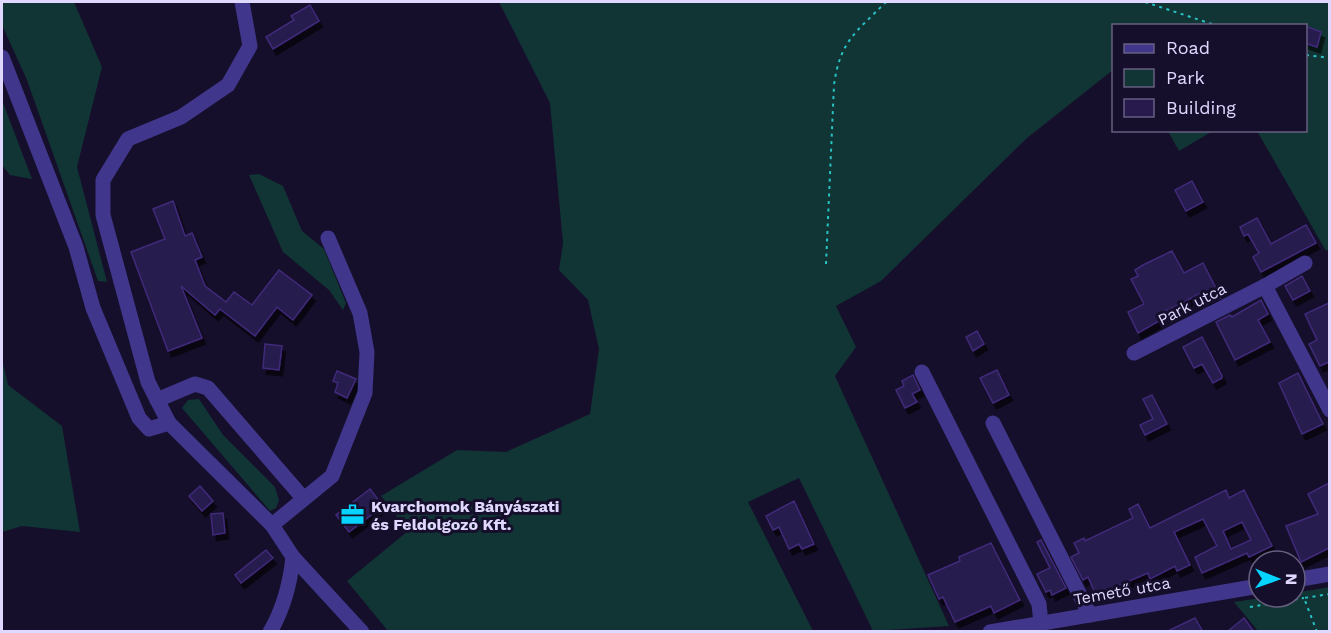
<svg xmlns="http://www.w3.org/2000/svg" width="1331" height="633" font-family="'Work Sans',sans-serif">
<defs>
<filter id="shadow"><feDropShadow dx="3.5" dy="6" stdDeviation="0" flood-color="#0009"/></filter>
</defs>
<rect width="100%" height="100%" fill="#160f2b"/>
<g fill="#113435">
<polygon points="2,2 74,2 102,67 77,167 107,282 98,281 27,80 2,25"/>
<polygon points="499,2 1329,2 1329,249 1326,251 1257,131 1306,130 1306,26 1114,26 1113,70 1027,138 881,281 836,306 856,347 835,376 949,626 873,631 799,478 748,502 813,631 388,631 347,581 408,531 381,496 457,450 506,452 590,414 599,349 588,300 559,270 563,243 550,103"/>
<polygon points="2,100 32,179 10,175 2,165"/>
<polygon points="1168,131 1213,131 1179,151"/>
<polygon points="259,174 283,186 302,231 324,249 346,303 343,310 329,290 283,252 249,175"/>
<polygon points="2,359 8,385 62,426 80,532 22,526 2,532"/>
<polygon points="199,399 223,435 275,487 279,500 276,508 270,511 182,408 188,400"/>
<polygon points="1329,587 1329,631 1258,631 1234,602 1267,597 1295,597 1295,593"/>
</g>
<g fill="#281a4d" stroke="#402a7a" stroke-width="1.5" fill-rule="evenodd" filter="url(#shadow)">
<polygon points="310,5 319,21 273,49 266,37 294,20 291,16"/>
<polygon points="1305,26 1321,32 1317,47 1305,43"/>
<polygon points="1192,181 1203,202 1186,211 1175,190"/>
<polygon points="173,201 185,236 192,233 202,257 195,260 205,286 226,302 234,292 252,305 279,270 312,295 293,320 277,307 255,336 220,309 215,315 181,286 202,338 168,351 131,252 165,239 153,209"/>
<polygon points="1257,218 1271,244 1306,225 1316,243 1261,272 1253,257 1259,253 1248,234 1244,236 1240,227"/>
<polygon points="1172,251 1184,273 1203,263 1221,298 1208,304 1203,292 1156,316 1159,321 1138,333 1128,312 1144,304 1131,279 1138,276 1135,270 1143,265"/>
<polygon points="1302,276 1310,291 1293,300 1285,286"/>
<polygon points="1261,300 1268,314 1258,320 1270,342 1235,360 1216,322 1230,315 1232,317"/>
<polygon points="1329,303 1329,362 1320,366 1309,344 1317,340 1305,314"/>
<polygon points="977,331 984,344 973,351 966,337"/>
<polygon points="1202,337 1222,376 1222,378 1213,383 1202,364 1194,368 1183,347"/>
<polygon points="265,344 282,346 279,370 263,368"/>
<polygon points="997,370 1009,395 993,403 980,378"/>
<polygon points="337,371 356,379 347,398 335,392 338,383 333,381"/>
<polygon points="1298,373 1323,424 1302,434 1279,383"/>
<polygon points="913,375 920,390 912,394 917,402 905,408 896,390 904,386 902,381"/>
<polygon points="1152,395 1167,424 1145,435 1140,425 1153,419 1143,399"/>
<polygon points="1329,483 1329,548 1301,562 1286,526 1318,514 1308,494"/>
<polygon points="200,486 213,501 202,511 189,496"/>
<polygon points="370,489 383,506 349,532 336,515"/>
<path d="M1226,490L1229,498L1244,490L1272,546L1249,557L1247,553L1202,573L1195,557L1217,546L1203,519L1174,532L1190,565L1177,571L1175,566L1150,579L1148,573L1096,595L1088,577L1083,580L1071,557L1079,553L1074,543L1084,538L1085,541L1133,518L1129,509L1138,504L1150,528ZM1242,522L1251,540L1231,549L1223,531Z"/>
<polygon points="794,501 814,544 802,549 799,544 789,549 779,527 773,530 766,516"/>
<polygon points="223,513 225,533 213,535 211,514"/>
<polygon points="1041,540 1066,588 1052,595 1050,590 1046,592 1037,574 1050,568 1037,542"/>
<polygon points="991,543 1020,600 994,613 991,606 955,622 943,597 939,599 928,575 960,561 959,557"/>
<polygon points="266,550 273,558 241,583 235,575"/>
<polygon points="1195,618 1203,632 1166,632"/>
<polygon points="1244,618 1254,632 1227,632"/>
</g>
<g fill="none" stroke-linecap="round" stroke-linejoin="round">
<g stroke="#28c2c4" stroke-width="2" stroke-dasharray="3 4.5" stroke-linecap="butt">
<polyline points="1145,2 1218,26"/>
<polyline points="1306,55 1330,58"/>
<path d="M826,264L834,85C840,41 856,32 886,2"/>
<polyline points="1250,607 1304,598"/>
<polyline points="1317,632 1304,598 1330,594"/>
</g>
<g stroke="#40378d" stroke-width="15">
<polyline points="242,2 250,46 228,85 181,117 128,139 103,180 103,215 148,382 169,423 272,525 293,557 362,632"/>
<polyline points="2,57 76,247 93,308 139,418 149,429 169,423"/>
<polyline points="1265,286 1305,263"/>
<polyline points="1134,353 1265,286 1330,410"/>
<polyline points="922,372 1039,604 1041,623"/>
<polyline points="157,400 195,384 208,388 303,498"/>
<polyline points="993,423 1090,615"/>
<polyline points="272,525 332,476 365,393 367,352 360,313 328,238"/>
<polyline points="1295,580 1330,574"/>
<path d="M270,632C284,608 290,585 293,557"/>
<polyline points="990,632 1259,586"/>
</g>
</g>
<defs>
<symbol id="office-bare" viewBox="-9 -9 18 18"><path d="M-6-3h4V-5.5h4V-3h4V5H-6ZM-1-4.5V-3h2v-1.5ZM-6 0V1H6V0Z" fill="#04d4ff" stroke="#160f2b" stroke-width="2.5" paint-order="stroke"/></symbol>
</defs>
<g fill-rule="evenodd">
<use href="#office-bare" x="336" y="498" width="33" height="33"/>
</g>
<g text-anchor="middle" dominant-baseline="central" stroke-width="6" stroke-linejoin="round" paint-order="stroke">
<g font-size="16" fill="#e0d8ff" stroke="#160f2b">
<text transform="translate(1192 304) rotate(-27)">Park utca</text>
<text transform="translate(1122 591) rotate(-10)">Temető utca</text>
</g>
<g font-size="16" font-weight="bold" fill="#e0d8ff" stroke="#160f2b" text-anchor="start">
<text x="371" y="506">Kvarchomok Bányászati<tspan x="371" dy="18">és Feldolgozó Kft.</tspan></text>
</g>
</g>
<rect width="1331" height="633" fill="none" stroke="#e0d8ff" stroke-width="6"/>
<rect x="1112" y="24" width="195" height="108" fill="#160f2b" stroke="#675f80" stroke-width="1.5"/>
<rect x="1124" y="44" width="30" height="9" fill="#40378d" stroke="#675f80" stroke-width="1.5"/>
<text x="1166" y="54" font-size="18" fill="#e0d8ff">Road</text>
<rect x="1124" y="69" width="30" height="18" fill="#113435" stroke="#675f80" stroke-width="1.5"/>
<text x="1166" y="84" font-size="18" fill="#e0d8ff">Park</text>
<rect x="1124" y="99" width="30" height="18" fill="#281a4d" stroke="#675f80" stroke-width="1.5"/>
<text x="1166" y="114" font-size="18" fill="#e0d8ff">Building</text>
<g transform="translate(1277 579) rotate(91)"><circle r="28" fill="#160f2b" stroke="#675f80" stroke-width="1.5"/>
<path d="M0-4.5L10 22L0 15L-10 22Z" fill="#04d4ff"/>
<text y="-9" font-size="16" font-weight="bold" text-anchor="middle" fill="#e0d8ff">N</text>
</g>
</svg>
